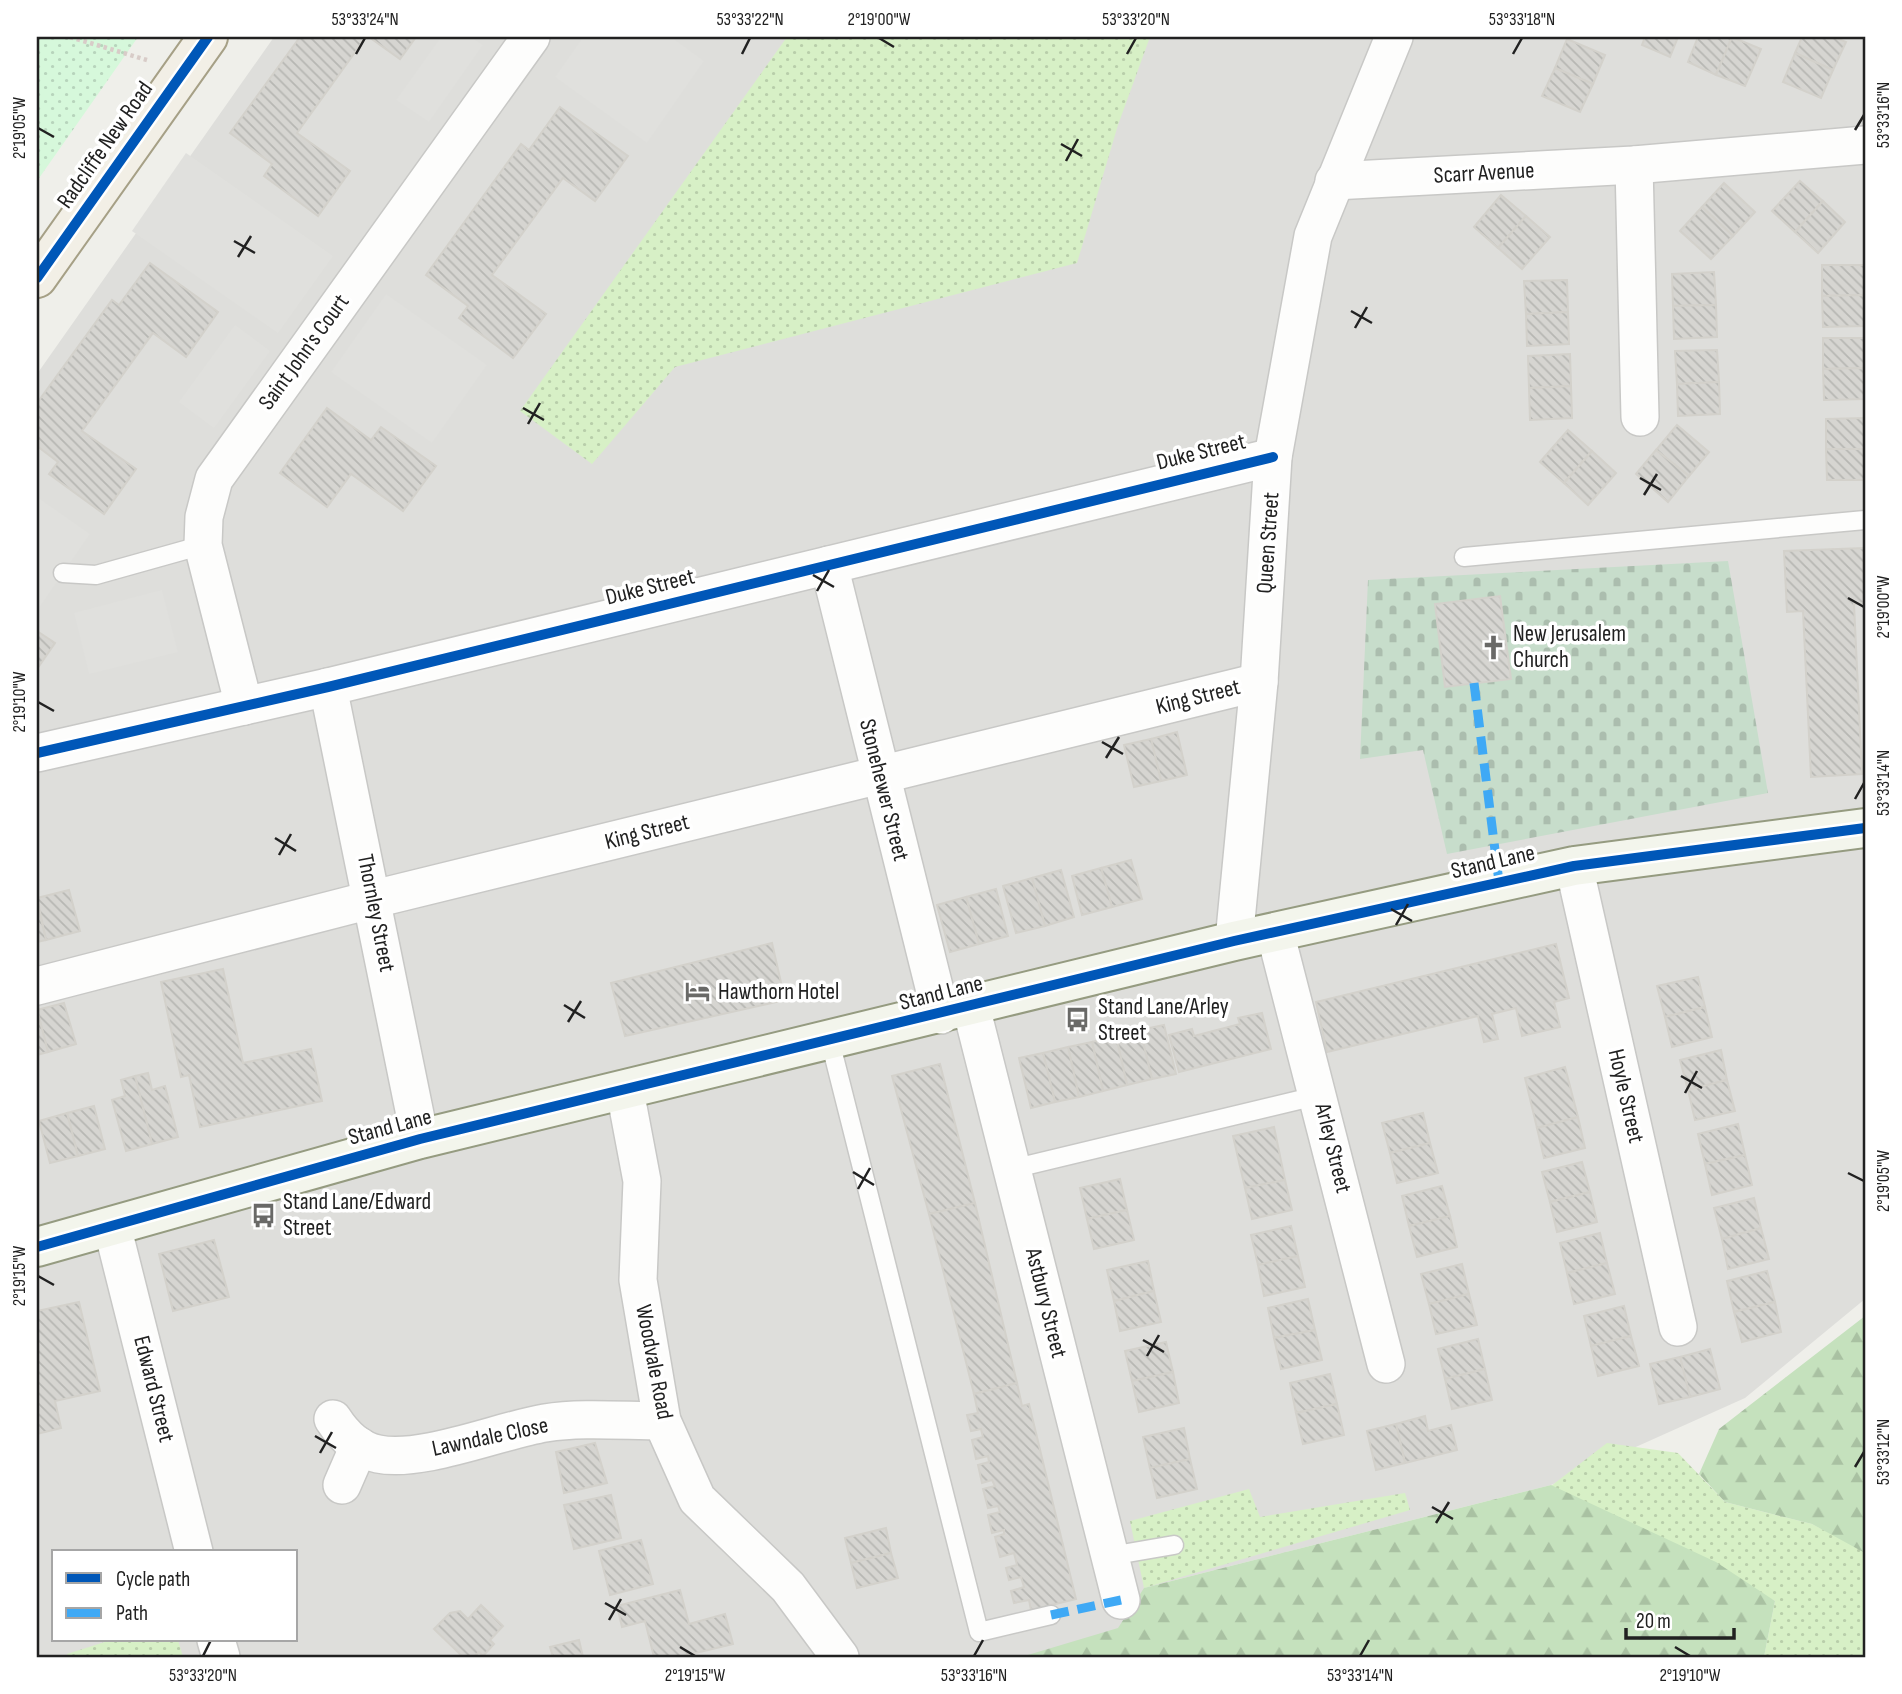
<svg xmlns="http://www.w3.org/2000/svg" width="1902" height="1694" font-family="'Sofia Sans Condensed',sans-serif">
<defs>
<pattern id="grass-dots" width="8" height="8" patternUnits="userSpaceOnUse" patternTransform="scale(1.75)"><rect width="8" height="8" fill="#d7f0c6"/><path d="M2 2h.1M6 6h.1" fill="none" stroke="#b8ceaa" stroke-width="1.8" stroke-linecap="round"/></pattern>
<pattern id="forest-firs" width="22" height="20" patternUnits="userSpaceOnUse" patternTransform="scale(1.75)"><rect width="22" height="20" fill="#c5e1bd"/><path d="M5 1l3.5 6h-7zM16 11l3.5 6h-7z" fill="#a9c1a2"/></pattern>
<pattern id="cemetery-stones" width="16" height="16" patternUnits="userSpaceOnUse" patternTransform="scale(1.75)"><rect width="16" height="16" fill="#c7ddcb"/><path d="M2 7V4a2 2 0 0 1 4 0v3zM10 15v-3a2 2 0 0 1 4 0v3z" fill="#abbdae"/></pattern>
<pattern id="park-dots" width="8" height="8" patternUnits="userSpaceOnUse" patternTransform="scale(1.75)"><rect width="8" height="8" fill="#d6f8db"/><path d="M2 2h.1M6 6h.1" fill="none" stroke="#b7d4bc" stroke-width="1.8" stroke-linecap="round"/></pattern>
<pattern id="building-back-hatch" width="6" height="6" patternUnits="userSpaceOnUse" patternTransform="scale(1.75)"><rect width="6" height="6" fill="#d6d5d1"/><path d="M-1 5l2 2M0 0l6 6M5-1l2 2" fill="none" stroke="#b7b7b3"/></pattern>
</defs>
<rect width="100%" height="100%" fill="#efefea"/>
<path fill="#dededb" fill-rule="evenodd" d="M274,37H1865V1299L1745,1398L1551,1485L1144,1588L1162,1657H37V374ZM54,1552H296V1640H54Z"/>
<g fill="url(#grass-dots)">
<polygon points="787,37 1150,37 1118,125 1077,263 675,367 592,464 520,411"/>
<polygon points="1607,1443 1678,1453 1725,1502 1812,1524 1863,1550 1865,1657 1764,1657 1775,1601 1551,1486"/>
<polygon points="1249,1489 1260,1517 1405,1493 1410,1510 1144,1588 1130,1521"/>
<polygon points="111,1640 178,1640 183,1657 68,1657 67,1654"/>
</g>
<g fill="url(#forest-firs)">
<polygon points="1865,1316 1865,1553 1812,1524 1725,1502 1699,1474 1719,1429"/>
<polygon points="1551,1485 1716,1562 1775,1601 1764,1657 1021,1657 1118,1628 1144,1588"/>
</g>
<polygon fill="url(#cemetery-stones)" points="1728,561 1768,793 1447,854 1423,750 1360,759 1368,580"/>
<polygon fill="url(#park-dots)" points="37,37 138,37 37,181"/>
<g fill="#e0e0dd">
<polygon points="441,37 471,37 483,45 429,122 396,100"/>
<polygon points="583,37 671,37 704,61 647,143 555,77"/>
<polygon points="186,153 333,256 278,333 132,231"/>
<polygon points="386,294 487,365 432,443 331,372"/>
<polygon points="235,325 270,351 214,428 179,402"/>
<polygon points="37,497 90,534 37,611"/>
<polygon points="162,590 178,652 89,674 74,613"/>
</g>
<g fill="url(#building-back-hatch)" stroke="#d3d1cb" stroke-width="2">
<polygon points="300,37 366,37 297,133 350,171 318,216 264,176 272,164 230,133"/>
<polygon points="369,37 416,37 400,59"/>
<polygon points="1645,37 1678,37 1670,57 1642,45"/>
<polygon points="1698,37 1732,37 1716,75 1688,62"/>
<polygon points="1732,37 1761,49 1745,86 1716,75"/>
<polygon points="1802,37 1834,37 1846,42 1833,70 1795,53"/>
<polygon points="1567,39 1605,55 1593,84 1555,68"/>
<polygon points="1795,53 1833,70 1821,98 1783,82"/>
<polygon points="1555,68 1593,84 1580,112 1542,96"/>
<polygon points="560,107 628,156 595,201 563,178 492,275 546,314 513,358 459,318 468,306 426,275 521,144 529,150"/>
<polygon points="1800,181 1823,201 1795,232 1772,211"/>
<polygon points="1724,183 1755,212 1733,236 1702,207"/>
<polygon points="1501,195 1526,216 1498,248 1474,227"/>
<polygon points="1823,201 1845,222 1818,253 1795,232"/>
<polygon points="1702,207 1733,236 1711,259 1680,231"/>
<polygon points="1526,216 1550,237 1522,269 1498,248"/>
<polygon points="150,263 218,312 186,357 153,333 82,431 136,469 104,514 49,474 58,462 37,446 37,403 112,300 119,305"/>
<polygon points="1822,265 1864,265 1864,295 1822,296"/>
<polygon points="1714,272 1716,305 1673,306 1672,274"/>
<polygon points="1567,280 1568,312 1526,314 1524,281"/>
<polygon points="1864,295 1864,326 1823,327 1822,296"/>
<polygon points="1716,305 1717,337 1674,339 1673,306"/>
<polygon points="1568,312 1569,344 1527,346 1526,314"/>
<polygon points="1823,338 1865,338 1865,368 1823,369"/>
<polygon points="1717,350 1719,382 1677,384 1675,351"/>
<polygon points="1570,354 1571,386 1529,388 1528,356"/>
<polygon points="1865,368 1865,399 1824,400 1823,369"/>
<polygon points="1719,382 1720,414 1678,416 1677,384"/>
<polygon points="1571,386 1572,418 1530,420 1529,388"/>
<polygon points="327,408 371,440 381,427 436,466 403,511 351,474 327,507 280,473"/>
<polygon points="1865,418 1865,449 1826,449 1826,419"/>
<polygon points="1677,425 1709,452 1689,476 1656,450"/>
<polygon points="1568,430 1592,451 1564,483 1540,462"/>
<polygon points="1826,449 1865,449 1865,480 1827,480"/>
<polygon points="1656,450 1689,476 1668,502 1636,474"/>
<polygon points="1592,451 1616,473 1588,505 1564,483"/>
<polygon points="1864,548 1865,603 1854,604 1862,774 1811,777 1803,611 1787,612 1784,551"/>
<polygon points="1500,596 1511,679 1445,687 1435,604"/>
<polygon points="37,631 55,643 37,669"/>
<polygon points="1177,732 1187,775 1161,781 1151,739"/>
<polygon points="1151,739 1161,781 1134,787 1124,745"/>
<polygon points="1131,860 1142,899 1112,907 1101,868"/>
<polygon points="1101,868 1112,907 1082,915 1072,876"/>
<polygon points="1061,870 1074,917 1045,926 1032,878"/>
<polygon points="1032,878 1045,926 1016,933 1003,886"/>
<polygon points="996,889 1008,936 979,944 966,897"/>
<polygon points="69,890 80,931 46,940 37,898"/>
<polygon points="966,897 979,944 950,952 937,905"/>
<polygon points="37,902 46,940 37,942"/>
<polygon points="772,943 785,1000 625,1036 611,983"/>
<polygon points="1556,944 1569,998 1554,1002 1560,1027 1522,1036 1516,1008 1492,1014 1498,1039 1484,1042 1478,1016 1327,1052 1316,1002"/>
<polygon points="223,969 243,1063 311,1049 322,1101 200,1127 189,1075 181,1077 161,982"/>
<polygon points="1698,977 1705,1007 1665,1017 1657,986"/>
<polygon points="64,1003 76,1044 48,1052 37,1010"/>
<polygon points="1705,1007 1712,1037 1672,1047 1665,1017"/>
<polygon points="37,1010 48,1052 37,1055"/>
<polygon points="1262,1013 1271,1049 1179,1072 1169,1035 1192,1029 1194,1036 1240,1024 1238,1018"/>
<polygon points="1164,1025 1176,1074 1152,1079 1140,1030"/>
<polygon points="1140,1030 1152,1079 1127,1085 1116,1036"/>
<polygon points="1116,1036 1127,1085 1103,1091 1092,1042"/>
<polygon points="1092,1042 1103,1091 1079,1097 1068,1047"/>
<polygon points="1068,1047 1079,1097 1055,1102 1043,1053"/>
<polygon points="1721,1050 1727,1080 1688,1090 1680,1060"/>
<polygon points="1043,1053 1055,1102 1031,1108 1019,1058"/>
<polygon points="940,1064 975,1203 929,1214 892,1076"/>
<polygon points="1565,1067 1578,1117 1537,1128 1525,1078"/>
<polygon points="148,1073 152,1090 165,1086 178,1137 152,1144 135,1076"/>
<polygon points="135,1076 152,1144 126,1151 112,1100 125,1096 121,1080"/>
<polygon points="1727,1080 1735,1111 1695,1120 1688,1090"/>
<polygon points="94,1106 105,1149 78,1156 67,1113"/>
<polygon points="67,1113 78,1156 50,1163 39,1121"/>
<polygon points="1423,1113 1430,1143 1390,1153 1382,1123"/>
<polygon points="1578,1117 1585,1148 1544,1158 1537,1128"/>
<polygon points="1738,1124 1745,1155 1705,1164 1698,1134"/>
<polygon points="1274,1127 1285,1180 1245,1188 1233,1136"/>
<polygon points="1430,1143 1438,1173 1397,1183 1390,1153"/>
<polygon points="1745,1155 1752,1185 1712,1195 1705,1164"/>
<polygon points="1582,1162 1590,1192 1550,1202 1542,1172"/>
<polygon points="1120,1179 1127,1210 1087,1219 1080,1188"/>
<polygon points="1285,1180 1292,1210 1252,1219 1245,1188"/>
<polygon points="1442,1186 1450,1216 1409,1226 1402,1196"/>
<polygon points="1590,1192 1597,1222 1557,1232 1550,1202"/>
<polygon points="1754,1198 1761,1228 1722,1239 1714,1208"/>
<polygon points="975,1203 1017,1383 974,1394 929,1214"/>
<polygon points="1127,1210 1134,1240 1094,1249 1087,1219"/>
<polygon points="1450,1216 1457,1247 1417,1257 1409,1226"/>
<polygon points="1291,1226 1298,1256 1258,1265 1251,1235"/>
<polygon points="1761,1228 1769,1259 1728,1269 1722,1239"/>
<polygon points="1600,1233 1607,1263 1567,1273 1560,1243"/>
<polygon points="214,1240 229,1297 173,1311 159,1254"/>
<polygon points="1298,1256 1305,1287 1264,1296 1258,1265"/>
<polygon points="1148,1261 1154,1291 1114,1301 1107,1270"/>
<polygon points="1607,1263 1615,1294 1574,1304 1567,1273"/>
<polygon points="1462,1264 1469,1294 1429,1304 1421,1274"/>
<polygon points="1767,1271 1775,1302 1734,1312 1727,1281"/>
<polygon points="1154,1291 1161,1322 1120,1331 1114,1301"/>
<polygon points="1469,1294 1477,1325 1436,1334 1429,1304"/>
<polygon points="1308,1299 1315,1330 1274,1338 1268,1308"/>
<polygon points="79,1302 100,1391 55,1401 61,1428 37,1434 37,1311"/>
<polygon points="1775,1302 1781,1332 1742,1342 1734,1312"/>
<polygon points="1624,1306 1631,1336 1591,1346 1584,1316"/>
<polygon points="1315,1330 1322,1360 1281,1369 1274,1338"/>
<polygon points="1631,1336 1639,1366 1598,1376 1591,1346"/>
<polygon points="1478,1339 1485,1369 1445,1379 1438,1349"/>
<polygon points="1166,1342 1173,1372 1132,1381 1125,1351"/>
<polygon points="1710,1349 1720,1389 1690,1397 1680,1357"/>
<polygon points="1680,1357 1690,1397 1659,1404 1650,1364"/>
<polygon points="1485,1369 1492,1400 1452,1409 1445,1379"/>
<polygon points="1173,1372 1179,1403 1139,1412 1132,1381"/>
<polygon points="1330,1374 1337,1404 1296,1413 1290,1383"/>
<polygon points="1017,1383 1022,1406 1029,1404 1076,1599 1031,1610 1029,1600 1014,1603 1011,1591 1024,1587 1021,1577 1009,1580 1006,1568 1017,1565 1014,1553 1000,1557 995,1537 1004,1534 1004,1530 992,1533 988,1515 1000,1512 998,1506 988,1508 983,1489 995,1486 992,1480 982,1483 978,1465 989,1462 988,1456 976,1459 972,1440 983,1437 981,1429 971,1431 967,1415 978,1413 974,1394"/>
<polygon points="1337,1404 1344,1435 1303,1444 1296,1413"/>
<polygon points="1425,1416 1428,1431 1451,1425 1457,1450 1405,1463 1396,1424"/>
<polygon points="1396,1424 1405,1463 1376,1470 1367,1431"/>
<polygon points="1184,1428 1190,1459 1150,1468 1143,1437"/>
<polygon points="595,1443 607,1483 564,1493 556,1452"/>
<polygon points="1190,1459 1197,1489 1157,1498 1150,1468"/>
<polygon points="611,1495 621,1538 574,1549 564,1505"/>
<polygon points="886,1528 891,1553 851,1563 845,1538"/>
<polygon points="641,1540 653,1584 610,1595 599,1551"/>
<polygon points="891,1553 898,1578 857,1588 851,1563"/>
<polygon points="680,1590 689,1624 725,1614 733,1644 679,1657 654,1657 645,1621 622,1627 617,1606"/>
<polygon points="481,1605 503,1626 490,1640 494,1644 483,1656 479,1652 474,1657 463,1657 434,1629 450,1613 460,1611 468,1619"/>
<polygon points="579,1640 583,1657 553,1657 550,1647"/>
</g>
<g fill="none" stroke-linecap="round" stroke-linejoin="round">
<defs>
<g id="lane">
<polyline points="1464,557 1865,520"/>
<polyline points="63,573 96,575 203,545"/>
<polyline points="830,1041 979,1632 1051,1615"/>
<polyline points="1012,1169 1320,1095"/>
<polyline points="1110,1556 1174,1545"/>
</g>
<g id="street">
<polyline points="1634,165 1640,417"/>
<polyline points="1334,181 1634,165 1865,145"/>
<polyline points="829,565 941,1015"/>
<polyline points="328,687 420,1139"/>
<polyline points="244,706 203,545 204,517 214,479 531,37"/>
<polyline points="37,753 328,687 1273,457"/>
<polyline points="1574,866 1678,1327"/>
<polyline points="1275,932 1386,1364"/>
<polyline points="1234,941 1259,682 1273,457 1313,236 1394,37"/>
<polyline points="37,986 374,899 1259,682"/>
<polyline points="971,1007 1121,1600"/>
<polyline points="625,1091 642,1181 638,1280 662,1421 697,1499 788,1587 840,1657"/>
<polyline points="112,1226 194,1552"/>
<path d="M333,1419C344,1436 358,1450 378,1454C422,1463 498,1431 545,1423C582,1417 624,1421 662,1421"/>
<polyline points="342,1485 359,1446"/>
<polyline points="216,1640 221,1657"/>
</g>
<polyline id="secondary" points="37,1247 420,1139 1234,941 1574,866 1865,828"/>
<polyline id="primary" points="37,278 208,37"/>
</defs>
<use href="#lane" stroke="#c8c8c6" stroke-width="21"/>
<use href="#street" stroke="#c8c8c6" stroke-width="40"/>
<use href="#secondary" stroke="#959b80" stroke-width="42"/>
<use href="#primary" stroke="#a6a086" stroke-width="42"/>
<polyline stroke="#d8ccc8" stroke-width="4.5" stroke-dasharray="3.5 3.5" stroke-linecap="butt" points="70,37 147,60"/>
<use href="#lane" stroke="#fdfdfc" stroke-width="18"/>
<use href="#street" stroke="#fdfdfc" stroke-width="37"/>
<use href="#secondary" stroke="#f3f5ec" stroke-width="38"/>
<use href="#primary" stroke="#f2efe6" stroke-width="38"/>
<g stroke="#3fa9f5" stroke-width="9" stroke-dasharray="18 9" stroke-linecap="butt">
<polyline points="1474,683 1499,882"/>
<polyline points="1051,1615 1121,1600"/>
</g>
<defs>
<g id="cycleway">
<polyline points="37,278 208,37"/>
<polyline points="37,753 328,687 1273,457"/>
<polyline points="37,1247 420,1139 1234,941 1574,866 1865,828"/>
</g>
</defs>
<use href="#cycleway" stroke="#fff" stroke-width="15"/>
<use href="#cycleway" stroke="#0057b8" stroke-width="10"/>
</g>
<path fill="none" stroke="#212121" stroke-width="2.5" d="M879,38L894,47M356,54L365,38M742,54L750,38M1127,54L1136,38M1513,54L1522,38M38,128L54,137M1855,130L1864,115M1061,144L1082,156M1066,161L1078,139M234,241L255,253M238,257L251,236M1351,311L1372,323M1355,328L1367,307M523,408L544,420M528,424L540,403M1640,478L1661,490M1644,495L1657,474M813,575L834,587M817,591L829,570M1848,598L1864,607M38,702L54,711M1102,742L1123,754M1106,758L1119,737M1855,799L1864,783M275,838L296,851M279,855L291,834M1391,909L1412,921M1396,925L1408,904M564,1005L585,1018M568,1022L581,1001M1681,1076L1702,1088M1685,1093L1697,1071M853,1172L874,1185M1848,1173L1864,1181M858,1189L870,1168M38,1276L54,1285M1143,1340L1164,1352M1147,1356L1159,1335M315,1436L336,1448M320,1453L332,1432M1855,1467L1864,1452M1432,1507L1453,1519M1436,1523L1449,1502M605,1603L626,1615M609,1620L621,1599M680,1647L695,1656M1675,1647L1690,1656M203,1656L211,1640M974,1656L983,1640M1360,1656L1369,1640"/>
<defs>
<symbol id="church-bare" viewBox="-9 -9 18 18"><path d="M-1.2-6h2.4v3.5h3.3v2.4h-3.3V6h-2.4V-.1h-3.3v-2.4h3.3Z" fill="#696967" stroke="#fff" stroke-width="2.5" paint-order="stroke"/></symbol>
<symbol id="hotel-bare" viewBox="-9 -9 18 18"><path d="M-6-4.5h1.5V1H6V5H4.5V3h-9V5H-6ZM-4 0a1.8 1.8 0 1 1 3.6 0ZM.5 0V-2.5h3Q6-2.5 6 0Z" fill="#696967" stroke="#fff" stroke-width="2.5" paint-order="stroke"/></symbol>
<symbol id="bus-bare" viewBox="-9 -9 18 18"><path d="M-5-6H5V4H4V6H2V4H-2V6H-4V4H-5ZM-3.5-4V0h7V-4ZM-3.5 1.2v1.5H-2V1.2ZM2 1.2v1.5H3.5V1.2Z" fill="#696967" stroke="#fff" stroke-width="2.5" paint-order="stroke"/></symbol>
</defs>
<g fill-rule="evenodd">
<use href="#church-bare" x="1476" y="630" width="35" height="35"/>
<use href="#hotel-bare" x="680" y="974" width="35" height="35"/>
<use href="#bus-bare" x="1060" y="1002" width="35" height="35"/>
<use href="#bus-bare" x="246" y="1198" width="35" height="35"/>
</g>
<g text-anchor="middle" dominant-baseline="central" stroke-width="7" stroke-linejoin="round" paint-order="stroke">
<g font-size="23" fill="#212121" stroke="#fff">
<text transform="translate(105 145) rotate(-55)">Radcliffe New Road</text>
<text transform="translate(1484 173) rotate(-3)">Scarr Avenue</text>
<text transform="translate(304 352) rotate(-54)">Saint John's Court</text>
<text transform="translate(1201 452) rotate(-14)">Duke Street</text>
<text transform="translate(1268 543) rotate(-86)">Queen Street</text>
<text transform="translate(650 587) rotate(-14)">Duke Street</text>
<text transform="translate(1198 697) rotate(-14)">King Street</text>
<text transform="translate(884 790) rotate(76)">Stonehewer Street</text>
<text transform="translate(647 832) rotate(-14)">King Street</text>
<text transform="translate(1493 862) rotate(-13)">Stand Lane</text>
<text transform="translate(376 913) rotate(79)">Thornley Street</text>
<text transform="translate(941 993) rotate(-14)">Stand Lane</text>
<text transform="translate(1626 1096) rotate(77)">Hoyle Street</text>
<text transform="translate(390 1127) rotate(-15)">Stand Lane</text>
<text transform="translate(1333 1148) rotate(76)">Arley Street</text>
<text transform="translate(1046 1303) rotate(76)">Astbury Street</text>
<text transform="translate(654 1362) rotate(79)">Woodvale Road</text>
<text transform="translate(154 1389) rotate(76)">Edward Street</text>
<text transform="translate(490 1437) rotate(-12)">Lawndale Close</text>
</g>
<g font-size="23" fill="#212121" stroke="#fff" text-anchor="start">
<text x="1513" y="634">New Jerusalem<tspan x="1513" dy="26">Church</tspan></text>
<text x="718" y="992">Hawthorn Hotel</text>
<text x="1098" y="1007">Stand Lane/Arley<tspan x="1098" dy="26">Street</tspan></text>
<text x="283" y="1202">Stand Lane/Edward<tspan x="283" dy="26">Street</tspan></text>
</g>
</g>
<rect width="1902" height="1694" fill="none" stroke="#ffffff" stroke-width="77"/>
<rect x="52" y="1550" width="245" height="91" fill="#ffffff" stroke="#a6a6a6" stroke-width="2"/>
<rect x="66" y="1573" width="35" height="10" fill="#0057b8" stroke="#a6a6a6" stroke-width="2"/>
<text x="116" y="1586" font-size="21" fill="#212121">Cycle path</text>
<rect x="66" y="1608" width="35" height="10" fill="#3fa9f5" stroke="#a6a6a6" stroke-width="2"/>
<text x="116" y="1620" font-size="21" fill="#212121">Path</text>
<path d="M1626 1628v10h108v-10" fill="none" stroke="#212121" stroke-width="3.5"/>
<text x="1636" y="1628" font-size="21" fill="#212121" stroke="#ffffff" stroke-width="5" paint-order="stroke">20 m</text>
<rect x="38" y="38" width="1826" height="1618" fill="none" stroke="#212121" stroke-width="2.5"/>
<g font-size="18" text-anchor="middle" fill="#212121">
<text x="365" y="25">53°33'24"N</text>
<text x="750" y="25">53°33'22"N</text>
<text x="879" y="25">2°19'00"W</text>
<text x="1136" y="25">53°33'20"N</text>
<text x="1522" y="25">53°33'18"N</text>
<text transform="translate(1883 115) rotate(-90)" y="6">53°33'16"N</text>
<text transform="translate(19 128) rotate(-90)" y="6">2°19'05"W</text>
<text transform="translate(1883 607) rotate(-90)" y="6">2°19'00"W</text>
<text transform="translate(19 702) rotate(-90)" y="6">2°19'10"W</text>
<text transform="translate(1883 783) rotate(-90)" y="6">53°33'14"N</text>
<text transform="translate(1883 1181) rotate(-90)" y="6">2°19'05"W</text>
<text transform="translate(19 1276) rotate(-90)" y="6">2°19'15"W</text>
<text transform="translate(1883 1452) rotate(-90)" y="6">53°33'12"N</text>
<text x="203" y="1681">53°33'20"N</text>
<text x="695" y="1681">2°19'15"W</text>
<text x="974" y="1681">53°33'16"N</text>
<text x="1360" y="1681">53°33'14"N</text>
<text x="1690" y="1681">2°19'10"W</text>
</g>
</svg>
